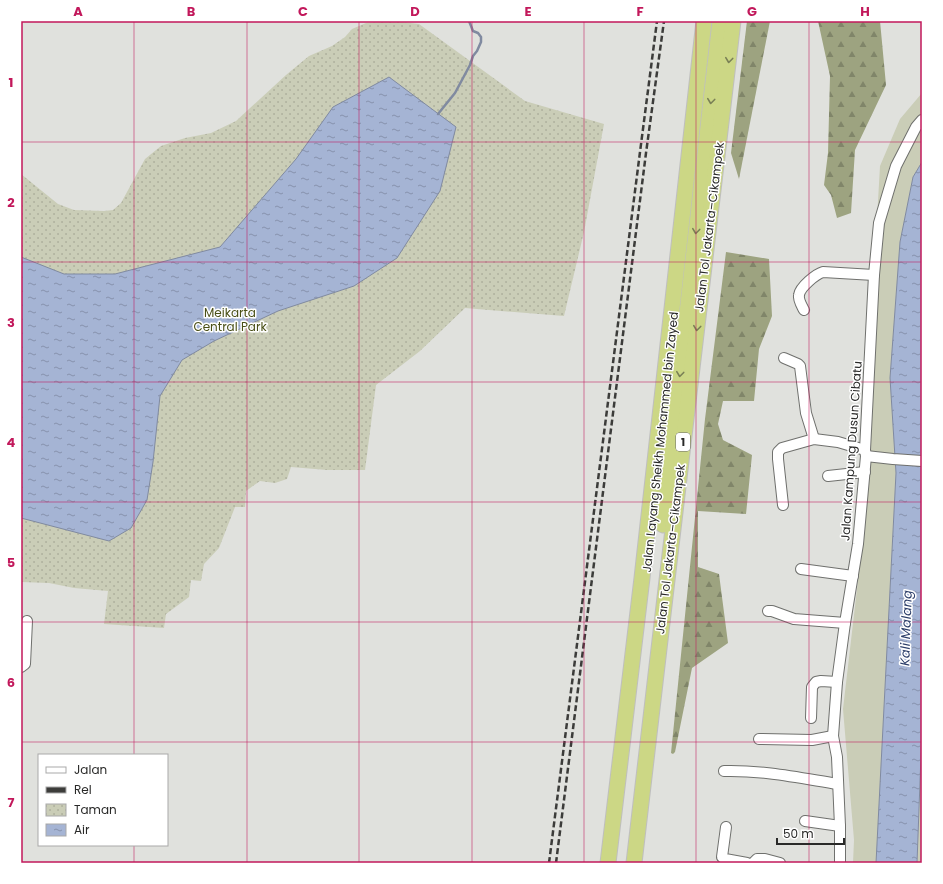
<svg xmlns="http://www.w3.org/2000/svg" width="943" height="884" font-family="Poppins,sans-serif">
<defs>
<pattern id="forest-firs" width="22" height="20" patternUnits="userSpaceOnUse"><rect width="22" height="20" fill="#9da380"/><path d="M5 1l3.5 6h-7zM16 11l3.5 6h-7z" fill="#808569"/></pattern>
<pattern id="park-dots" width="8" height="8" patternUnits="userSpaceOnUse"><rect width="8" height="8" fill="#cacdb7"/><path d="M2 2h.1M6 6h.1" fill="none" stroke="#aeb09d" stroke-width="1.8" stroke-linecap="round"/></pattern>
<pattern id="water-ripples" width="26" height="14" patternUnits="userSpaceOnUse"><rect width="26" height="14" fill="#a5b4d4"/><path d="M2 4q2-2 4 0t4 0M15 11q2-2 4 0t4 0" fill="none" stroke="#8692ac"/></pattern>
</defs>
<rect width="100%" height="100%" fill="#e0e1dd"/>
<g fill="#cacdb7">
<polygon points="922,93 922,162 913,177 900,242 890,378 896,473 876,863 853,863 854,840 843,709 868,495 874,272 880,166 900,119"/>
<polygon points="922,729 922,863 917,863"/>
</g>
<g fill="url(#forest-firs)">
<polygon points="747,21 770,21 739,179 731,153"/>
<polygon points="818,21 880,21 886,85 855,150 851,213 837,218 831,195 824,185 828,153 830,76"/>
<polygon points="726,252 769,259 772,316 759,349 754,401 723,401 718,424 723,440 752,455 746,514 698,511 698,567 719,574 728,643 692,668 675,752 673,754 671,753 705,419"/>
</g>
<polygon fill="url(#park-dots)" points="393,21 419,24 525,101 604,124 584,232 564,316 465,308 420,351 376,385 365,470 327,470 291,467 287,479 275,483 260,481 246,491 245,507 235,507 219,548 204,564 201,581 191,580 189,597 166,614 164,628 104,624 108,591 74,588 49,583 21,582 21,174 58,204 74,210 104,211 113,210 121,203 145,159 161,146 185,138 211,133 236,121 286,75 309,56 332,46 345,37 352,29 366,23"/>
<g fill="url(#water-ripples)" stroke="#808aa0">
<polygon points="389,77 456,127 440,191 397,258 354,286 278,311 214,341 182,360 160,396 153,462 147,500 131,528 109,541 21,518 21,257 64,274 115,274 220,247 296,159 333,107"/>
<polygon points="922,162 922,728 917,863 876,863 896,473 890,378 900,242 913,177"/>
</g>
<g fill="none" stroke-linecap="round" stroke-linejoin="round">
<polyline stroke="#808aa0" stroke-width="2.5" points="438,114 455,93 470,65 473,56 477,51 481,42 481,37 478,33 473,31 469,21"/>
<defs>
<g id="minor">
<path d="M804,310C802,306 798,300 799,295C800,287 816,274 823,272L874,275"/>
<polyline points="784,358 798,364 800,366 806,413 814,439"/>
<polyline points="866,456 893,459 922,461"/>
<polyline points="828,476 865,472"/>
<polyline points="783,505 778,459 778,452 782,448 814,439 838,442 865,450"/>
<polyline points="801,569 853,576"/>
<polyline points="768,611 772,611 794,619 845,623"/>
<polyline points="21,667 25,664 27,621"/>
<polyline points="811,718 812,687 816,682 821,681 837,682"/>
<polyline points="759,739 812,740 833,736"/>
<path d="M724,771C763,770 800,778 838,784"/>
<polyline points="805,821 840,826"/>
<polyline points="726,827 722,857 725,859 747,863"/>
<polyline points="753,863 757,859 765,859 780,863"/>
<polyline points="840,863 840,826 837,757 833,736 837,682 845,623 858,544 866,456 865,450 874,275 879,223 896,166 916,127 922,120"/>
</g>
<g id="highway">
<polyline points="663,525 720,21"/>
<polyline points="608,863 642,578 704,21"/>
<polyline points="634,863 669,563 733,21"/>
</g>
</defs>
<use href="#minor" stroke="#6f706d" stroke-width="12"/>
<use href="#highway" stroke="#bfbfbe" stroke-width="17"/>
<use href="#minor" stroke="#fff" stroke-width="10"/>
<use href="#highway" stroke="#ccd785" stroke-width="15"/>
<g stroke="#3c3c3a" stroke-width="2.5" stroke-dasharray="6 3" stroke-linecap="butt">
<polyline points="549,863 640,152 657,21"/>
<polyline points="556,863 646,153 664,21"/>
</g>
</g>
<defs><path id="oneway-chevron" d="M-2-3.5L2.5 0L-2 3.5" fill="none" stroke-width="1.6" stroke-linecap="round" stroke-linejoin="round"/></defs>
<g stroke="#7a8056">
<use href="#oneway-chevron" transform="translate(729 60) rotate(97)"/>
<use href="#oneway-chevron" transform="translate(711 101) rotate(97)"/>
<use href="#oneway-chevron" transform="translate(696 231) rotate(97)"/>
<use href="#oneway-chevron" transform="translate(697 328) rotate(97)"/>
<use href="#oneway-chevron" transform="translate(680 374) rotate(97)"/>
</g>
<path fill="none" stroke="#c2185b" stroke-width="1" stroke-opacity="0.55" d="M134,21V755M247,21V863M359,21V863M472,21V863M584,21V863M696,21V863M809,21V863M21,142H922M21,262H922M21,382H922M21,502H922M21,622H922M21,742H922M134,845V863"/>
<g text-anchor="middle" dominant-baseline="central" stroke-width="3" stroke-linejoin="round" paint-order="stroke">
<rect fill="#fff" stroke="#696968" stroke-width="1" x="676" y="433" width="14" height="18" rx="3"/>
<g font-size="11" font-weight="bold" fill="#292928">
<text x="683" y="442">1</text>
</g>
<g font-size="12" fill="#292928" stroke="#fff">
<text transform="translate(709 227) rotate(-83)">Jalan Tol Jakarta–Cikampek</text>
<text transform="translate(660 442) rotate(-84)">Jalan Layang Sheikh Mohammed bin Zayed</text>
<text transform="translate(851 451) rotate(-86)">Jalan Kampung Dusun Cibatu</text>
<text transform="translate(670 549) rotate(-83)">Jalan Tol Jakarta–Cikampek</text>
</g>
<g font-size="12" fill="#4a5017" stroke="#fff">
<text x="230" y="312">Meikarta<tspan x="230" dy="14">Central Park</tspan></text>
</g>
<g font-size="13" font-style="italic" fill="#2b3d68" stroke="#fff">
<text transform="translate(906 628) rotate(-88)">Kali Malang</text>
</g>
</g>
<rect width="943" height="884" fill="none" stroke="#ffffff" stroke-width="44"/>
<rect x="38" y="754" width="130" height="92" fill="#ffffff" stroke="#a9a9a9"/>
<rect x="46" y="767" width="20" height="6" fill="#ffffff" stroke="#a9a9a9"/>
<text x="74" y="774" font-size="12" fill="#292928">Jalan</text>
<rect x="46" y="787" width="20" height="6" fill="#3c3c3a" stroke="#a9a9a9"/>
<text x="74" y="794" font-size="12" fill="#292928">Rel</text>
<rect x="46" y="804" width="20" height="12" fill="url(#park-dots)" stroke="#a9a9a9"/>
<text x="74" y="814" font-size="12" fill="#292928">Taman</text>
<rect x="46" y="824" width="20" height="12" fill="url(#water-ripples)" stroke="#a9a9a9"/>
<text x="74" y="834" font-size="12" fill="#292928">Air</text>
<path d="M777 838v6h67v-6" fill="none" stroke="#292928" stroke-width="2"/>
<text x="783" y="838" font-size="12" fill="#292928" stroke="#ffffff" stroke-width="3" paint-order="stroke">50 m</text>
<rect x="22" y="22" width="899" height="840" fill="none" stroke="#c2185b" stroke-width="1.5"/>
<g font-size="13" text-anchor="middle" font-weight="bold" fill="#c2185b">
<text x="78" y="16">A</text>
<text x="191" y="16">B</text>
<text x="303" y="16">C</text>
<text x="415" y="16">D</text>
<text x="528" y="16">E</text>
<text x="640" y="16">F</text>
<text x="752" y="16">G</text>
<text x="865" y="16">H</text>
<text x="11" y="87">1</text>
<text x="11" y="207">2</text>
<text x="11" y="327">3</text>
<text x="11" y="447">4</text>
<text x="11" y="567">5</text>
<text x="11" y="687">6</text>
<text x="11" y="807">7</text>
</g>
</svg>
